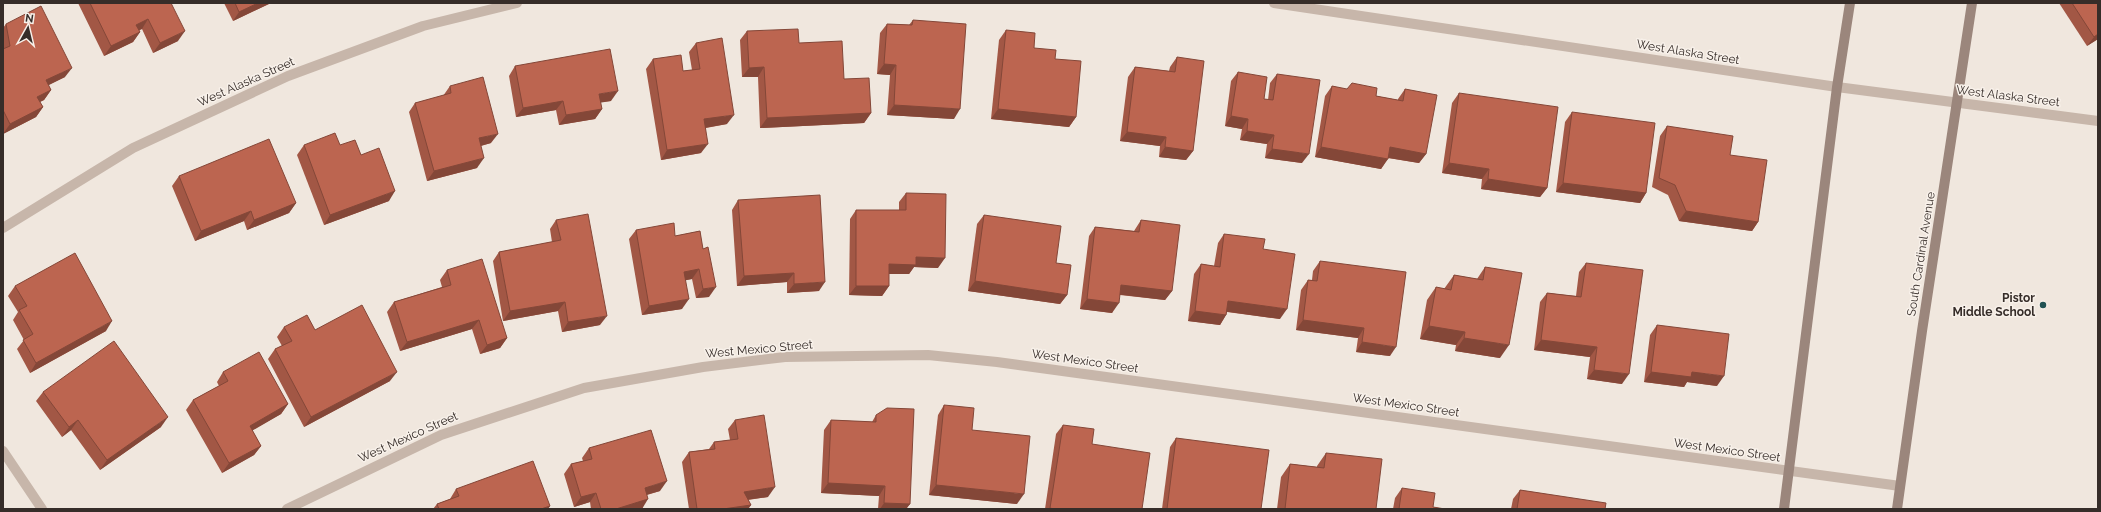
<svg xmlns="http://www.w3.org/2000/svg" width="2101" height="512" font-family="Raleway,sans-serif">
<rect width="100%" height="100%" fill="#f0e7de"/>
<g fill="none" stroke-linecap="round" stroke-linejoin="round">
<g stroke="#c7b6aa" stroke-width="10">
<polyline points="1274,3 1837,87 2098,121"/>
<polyline points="3,228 133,148 288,76 423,26 517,3"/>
<polyline points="3,451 42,509"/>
<polyline points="287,509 441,435 584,388 703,367 785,357 928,355 997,362 1900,486"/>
</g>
<g stroke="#9b867c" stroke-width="10">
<polyline points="1784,509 1837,87 1850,3"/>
<polyline points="1897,509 1922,331 1972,3"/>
</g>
</g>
<g fill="#a25745">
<polygon points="78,3 171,3 178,41 153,53 142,29 139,30 140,32 133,42 104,56"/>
<polygon points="224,3 271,3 233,21"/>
<polygon points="2059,3 2098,3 2098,39 2087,46"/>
<polygon points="913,20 954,119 887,115 890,75 877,74 880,33 887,24 909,25"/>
<polygon points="6,24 65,77 48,85 51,90 44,100 40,102 43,107 36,117 3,134 3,28"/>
<polygon points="1006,30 1034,48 1076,117 1069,127 991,119 999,40"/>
<polygon points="747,31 799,43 844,79 871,113 864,123 760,128 758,77 742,77 740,40"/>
<polygon points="696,43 727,124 706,128 701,153 661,160 646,69 653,59 683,71 692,70 689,52"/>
<polygon points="1177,57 1193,151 1186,160 1159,157 1160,146 1120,141 1128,77 1135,67 1169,71 1170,67"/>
<polygon points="515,66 611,101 600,102 602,109 595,119 559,125 556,110 516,117 509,76"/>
<polygon points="1238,72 1264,99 1268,100 1270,83 1277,74 1302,163 1265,158 1267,144 1240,140 1242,129 1225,126 1231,81"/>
<polygon points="450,86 491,143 481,146 477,168 427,181 409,112 415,103 443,96"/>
<polygon points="1332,86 1376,96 1398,100 1398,99 1405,89 1426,154 1419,163 1388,158 1381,169 1315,157 1325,96"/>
<polygon points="1459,93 1547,188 1540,197 1481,189 1482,179 1442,173 1452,103"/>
<polygon points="1572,112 1646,193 1640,203 1556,192 1565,122"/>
<polygon points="1667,126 1730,155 1758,222 1752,231 1679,221 1668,195 1652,187 1660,136"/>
<polygon points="304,145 340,145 361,155 389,201 324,225 297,155"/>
<polygon points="179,176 296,203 289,213 247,230 244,221 195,241 172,186"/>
<polygon points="906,193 938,268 914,267 909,274 889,274 889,286 882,296 849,295 850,219 856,210 899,210 899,202"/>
<polygon points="738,200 819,291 787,293 787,282 737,286 732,210"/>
<polygon points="984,215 1056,263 1067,295 1060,304 968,291 977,224"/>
<polygon points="556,220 600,325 562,332 558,311 503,321 493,261 499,252 552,242 550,229"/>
<polygon points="1141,220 1172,291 1165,300 1120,295 1112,313 1080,309 1089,236 1095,227 1134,231"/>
<polygon points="636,230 675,236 700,231 709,297 696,298 692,279 685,280 682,309 642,315 629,239"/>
<polygon points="1224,234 1263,249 1280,319 1227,312 1226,315 1220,325 1188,321 1194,274 1201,264 1214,266 1218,243"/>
<polygon points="1320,261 1390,356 1356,352 1358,338 1296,330 1301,290 1308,280 1312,280 1313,271"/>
<polygon points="1586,263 1622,384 1587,379 1590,357 1534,350 1540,302 1547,293 1576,296 1579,272"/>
<polygon points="1485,267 1500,358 1455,351 1456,345 1420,339 1427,300 1436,287 1444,289 1454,275 1477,279"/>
<polygon points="447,270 507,338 500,348 480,354 472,329 400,351 387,312 394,302 442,287 440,280"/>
<polygon points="15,286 106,331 30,373 17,349 24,340 13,320 18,312 8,296"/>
<polygon points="1657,325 1717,386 1687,382 1684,387 1644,382 1650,335"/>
<polygon points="284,327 315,330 390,381 304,427 268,359 275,349 282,346 277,337"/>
<polygon points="223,372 288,404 281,414 252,430 261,446 254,455 222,473 186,410 193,400 219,386 217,382"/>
<polygon points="43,392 161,427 100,470 71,430 62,437 36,401"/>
<polygon points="944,405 1017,504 929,495 938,415"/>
<polygon points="876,415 910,504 906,509 878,509 879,496 821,493 824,430 831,420 872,422"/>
<polygon points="735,420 768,497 748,500 751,505 748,509 689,509 682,462 689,452 709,449 714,442 730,440 728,429"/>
<polygon points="1063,425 1092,444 1142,509 1045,509 1056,434"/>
<polygon points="1176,438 1261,509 1162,509 1170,447"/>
<polygon points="589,448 660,491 647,495 642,509 591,509 590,502 574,507 564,474 571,464 583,461 582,458"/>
<polygon points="1326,453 1376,509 1277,509 1281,477 1290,464 1317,467 1317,466"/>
<polygon points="1402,488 1433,507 1445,509 1393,509 1395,498"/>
<polygon points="456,489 550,506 548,509 433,509 437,504 450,499"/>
<polygon points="1520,490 1605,509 1511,509 1513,499"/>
</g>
<g fill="#844738">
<polygon points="258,3 271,3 233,21 239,12"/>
<polygon points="148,19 142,29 130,34 136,25"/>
<polygon points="185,31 178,41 153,53 160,43"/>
<polygon points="140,32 133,42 104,56 111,46"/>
<polygon points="2098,34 2098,39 2087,46 2094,37"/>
<polygon points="884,64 896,65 890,75 877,74"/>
<polygon points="764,67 758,77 742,77 749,68"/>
<polygon points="72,68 65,77 39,90 46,80"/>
<polygon points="51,90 44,100 31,106 37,97"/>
<polygon points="618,91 611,101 592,104 599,94"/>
<polygon points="563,101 556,110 516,117 523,108"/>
<polygon points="894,105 960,109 954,119 887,115"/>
<polygon points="43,107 36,117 3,134 10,124"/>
<polygon points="602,109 595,119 559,125 566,115"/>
<polygon points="998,109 1076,117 1069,127 991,119"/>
<polygon points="871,113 864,123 760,128 767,118"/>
<polygon points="734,115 727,124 698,129 704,119"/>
<polygon points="1231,116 1248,119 1242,129 1225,126"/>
<polygon points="1247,131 1274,135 1267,144 1240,140"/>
<polygon points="1127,132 1166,137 1160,146 1120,141"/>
<polygon points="498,134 491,143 472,148 479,138"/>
<polygon points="708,144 701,153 661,160 667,150"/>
<polygon points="1165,147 1193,151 1186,160 1159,157"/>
<polygon points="1321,147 1388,159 1381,169 1315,157"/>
<polygon points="1390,147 1426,154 1419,163 1383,157"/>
<polygon points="1272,149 1309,154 1302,163 1265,158"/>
<polygon points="484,158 477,168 427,181 434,171"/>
<polygon points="1449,163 1489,169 1482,179 1442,173"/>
<polygon points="1488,179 1547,188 1540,197 1481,189"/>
<polygon points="1563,183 1646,193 1640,203 1556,192"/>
<polygon points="395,191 389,201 324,225 330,215"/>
<polygon points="296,203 289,213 247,230 254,220"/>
<polygon points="251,211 244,221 195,241 201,231"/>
<polygon points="1686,211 1758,222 1752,231 1679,221"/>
<polygon points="916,257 945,258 938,268 914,267 909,274 882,274 889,264"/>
<polygon points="699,269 692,279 677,282 684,272"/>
<polygon points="794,273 787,282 737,286 744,276"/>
<polygon points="975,281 1067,295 1060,304 968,291"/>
<polygon points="825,282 819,291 787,293 794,284"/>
<polygon points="1121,285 1172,291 1165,300 1115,294"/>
<polygon points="856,286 889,286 882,296 849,295"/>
<polygon points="716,287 709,297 696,298 703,289"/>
<polygon points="689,299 682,309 642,315 649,306"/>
<polygon points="1087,299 1119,303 1112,313 1080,309"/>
<polygon points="1228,301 1287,309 1280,319 1222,311"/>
<polygon points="565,302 558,311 503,321 510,311"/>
<polygon points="1195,311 1226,315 1220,325 1188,321"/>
<polygon points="607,316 600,325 562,332 568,322"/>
<polygon points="479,320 472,329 400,351 407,342"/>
<polygon points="1303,320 1364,328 1358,338 1296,330"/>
<polygon points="112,321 106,331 30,373 36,363"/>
<polygon points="1429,326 1465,332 1456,345 1420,339"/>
<polygon points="507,338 500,348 480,354 487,345"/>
<polygon points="1464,338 1509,345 1500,358 1455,351"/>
<polygon points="1541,340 1597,347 1590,357 1534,350"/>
<polygon points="1362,342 1396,347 1390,356 1356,352"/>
<polygon points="1594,370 1629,374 1622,384 1587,379"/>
<polygon points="397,372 390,381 304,427 311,417"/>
<polygon points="1651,372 1692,372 1724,376 1717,386 1687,382 1684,387 1644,382"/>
<polygon points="288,404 281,414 243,436 250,426"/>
<polygon points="168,417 161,427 100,470 107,460"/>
<polygon points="78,420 71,430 62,437 69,427"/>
<polygon points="261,446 254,455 222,473 229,463"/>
<polygon points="667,481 660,491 638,497 645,488"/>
<polygon points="828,483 885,486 879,496 821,493"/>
<polygon points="936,485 1024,494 1017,504 929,495"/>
<polygon points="775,487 768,497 737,501 744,492"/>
<polygon points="596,493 590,502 574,507 581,497"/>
<polygon points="648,499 642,509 616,509"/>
<polygon points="884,503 910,504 906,509 880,509"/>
<polygon points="751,505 748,509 723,509"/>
<polygon points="550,506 548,509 541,509"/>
</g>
<g fill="#bc6550" stroke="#844738">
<polygon points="90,3 171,3 185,31 160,43 148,19 136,25 140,32 111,46"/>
<polygon points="235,3 258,3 239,12"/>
<polygon points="2072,3 2098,3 2098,34 2094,37"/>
<polygon points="41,6 72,68 46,80 51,90 37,97 43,107 10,124 3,110 3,49 10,46 6,24"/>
<polygon points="913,20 966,24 960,109 894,105 896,65 884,64 887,24 912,25"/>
<polygon points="798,29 799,43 842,41 844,79 869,78 871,113 767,118 764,67 749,68 747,31"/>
<polygon points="1006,30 1035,33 1034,48 1056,50 1055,59 1081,61 1076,117 998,109"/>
<polygon points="722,38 734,115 704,119 708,144 667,150 653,59 681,55 683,71 700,69 696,43"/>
<polygon points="610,49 618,91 599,94 602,109 566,115 563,101 523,108 515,66"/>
<polygon points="1177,57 1204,61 1193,151 1165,147 1166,137 1127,132 1135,67 1175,72"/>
<polygon points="1238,72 1267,77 1264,99 1273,100 1277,74 1320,80 1309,154 1272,149 1274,135 1247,131 1248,119 1231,116"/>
<polygon points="483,77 498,134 479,138 484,158 434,171 415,103 451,93 450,86"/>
<polygon points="1352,83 1377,88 1376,96 1403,101 1405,89 1437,95 1426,154 1390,147 1388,159 1321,147 1332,86 1347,89"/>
<polygon points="1459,93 1558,107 1547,188 1488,179 1489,169 1449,163"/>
<polygon points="1572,112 1655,123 1646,193 1563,183"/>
<polygon points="1667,126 1733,136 1730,155 1767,160 1758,222 1686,211 1675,185 1659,178"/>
<polygon points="335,133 340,145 355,140 361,155 379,148 395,191 330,215 304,145"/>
<polygon points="269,139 296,203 254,220 251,211 201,231 179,176"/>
<polygon points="906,193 946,194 945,258 916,257 916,265 889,264 889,286 856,286 856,210 906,210"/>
<polygon points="820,195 825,282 794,284 794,273 744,276 738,200"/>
<polygon points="588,214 607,316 568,322 565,302 510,311 499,252 561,240 556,220"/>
<polygon points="984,215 1061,226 1056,263 1071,265 1067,295 975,281"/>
<polygon points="1141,220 1180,225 1172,291 1121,285 1119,303 1087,299 1095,227 1139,232"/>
<polygon points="674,223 675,236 700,231 703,249 708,247 716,287 703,289 699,269 684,272 689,299 649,306 636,230"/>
<polygon points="1224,234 1265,239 1263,249 1295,254 1287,309 1228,301 1226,315 1195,311 1201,264 1220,267"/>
<polygon points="75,253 112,321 36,363 23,340 33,334 19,310 27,306 15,286"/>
<polygon points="482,259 507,338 487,345 479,320 407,342 394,302 451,285 447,270"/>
<polygon points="1320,261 1406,272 1396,347 1362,342 1364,328 1303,320 1308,280 1317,281"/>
<polygon points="1586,263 1643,270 1629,374 1594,370 1597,347 1541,340 1547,293 1581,297"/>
<polygon points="1485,267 1522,273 1509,345 1464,338 1465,332 1429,326 1436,287 1451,290 1454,275 1483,280"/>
<polygon points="362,305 397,372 311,417 275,349 292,341 284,327 307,315 315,330"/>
<polygon points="1657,325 1729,334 1724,376 1692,372 1691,377 1651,372"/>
<polygon points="114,341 168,417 107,460 78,420 69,427 43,392"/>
<polygon points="259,352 288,404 250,426 261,446 229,463 193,400 228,381 223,372"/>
<polygon points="944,405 974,408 972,430 1030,436 1024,494 936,485"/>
<polygon points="887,408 914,409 910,504 884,503 885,486 828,483 831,420 876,422 876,415"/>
<polygon points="764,415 775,487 744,492 751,505 723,509 697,509 689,452 715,449 714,442 738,439 735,420"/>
<polygon points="1063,425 1094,429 1092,444 1150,453 1142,509 1054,509 1050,508"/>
<polygon points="651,430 667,481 645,488 648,499 616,509 601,509 596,493 581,497 571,464 592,459 589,448"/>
<polygon points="1176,438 1269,450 1261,509 1167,509"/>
<polygon points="1326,453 1382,459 1376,509 1285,509 1290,464 1324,468"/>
<polygon points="533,461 550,506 541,509 439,509 437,504 459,496 456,489"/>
<polygon points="1402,488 1435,493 1433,507 1445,509 1399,509"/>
<polygon points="1520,490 1606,503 1605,509 1517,509"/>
</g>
<circle fill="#225354" stroke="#f8f1ea" stroke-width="1.5" cx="2043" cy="305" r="4"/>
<g text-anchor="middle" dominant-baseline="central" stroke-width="3" stroke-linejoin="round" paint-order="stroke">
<g font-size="12" fill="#362d29" stroke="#f8f1ea">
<text transform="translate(1688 52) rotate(9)">West Alaska Street</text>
<text transform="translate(246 82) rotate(-24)">West Alaska Street</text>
<text transform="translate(2008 96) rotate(7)">West Alaska Street</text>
<text transform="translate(1921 254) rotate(-81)">South Cardinal Avenue</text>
<text transform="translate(759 349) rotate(-5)">West Mexico Street</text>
<text transform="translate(1085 361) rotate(8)">West Mexico Street</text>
<text transform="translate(1406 405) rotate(8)">West Mexico Street</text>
<text transform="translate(408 437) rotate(-24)">West Mexico Street</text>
<text transform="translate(1727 450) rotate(8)">West Mexico Street</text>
</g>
<g font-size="12" font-weight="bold" fill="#362d29" stroke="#f8f1ea" text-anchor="end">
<text x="2035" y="298">Pistor<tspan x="2035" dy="14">Middle School</tspan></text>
</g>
</g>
<rect width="2101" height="512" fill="none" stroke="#362d29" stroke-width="8"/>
<g transform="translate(28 28) rotate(8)" stroke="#f8f1ea" stroke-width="3" paint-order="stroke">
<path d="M0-3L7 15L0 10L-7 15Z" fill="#362d29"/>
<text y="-6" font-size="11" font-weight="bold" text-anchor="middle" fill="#362d29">N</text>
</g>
</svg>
